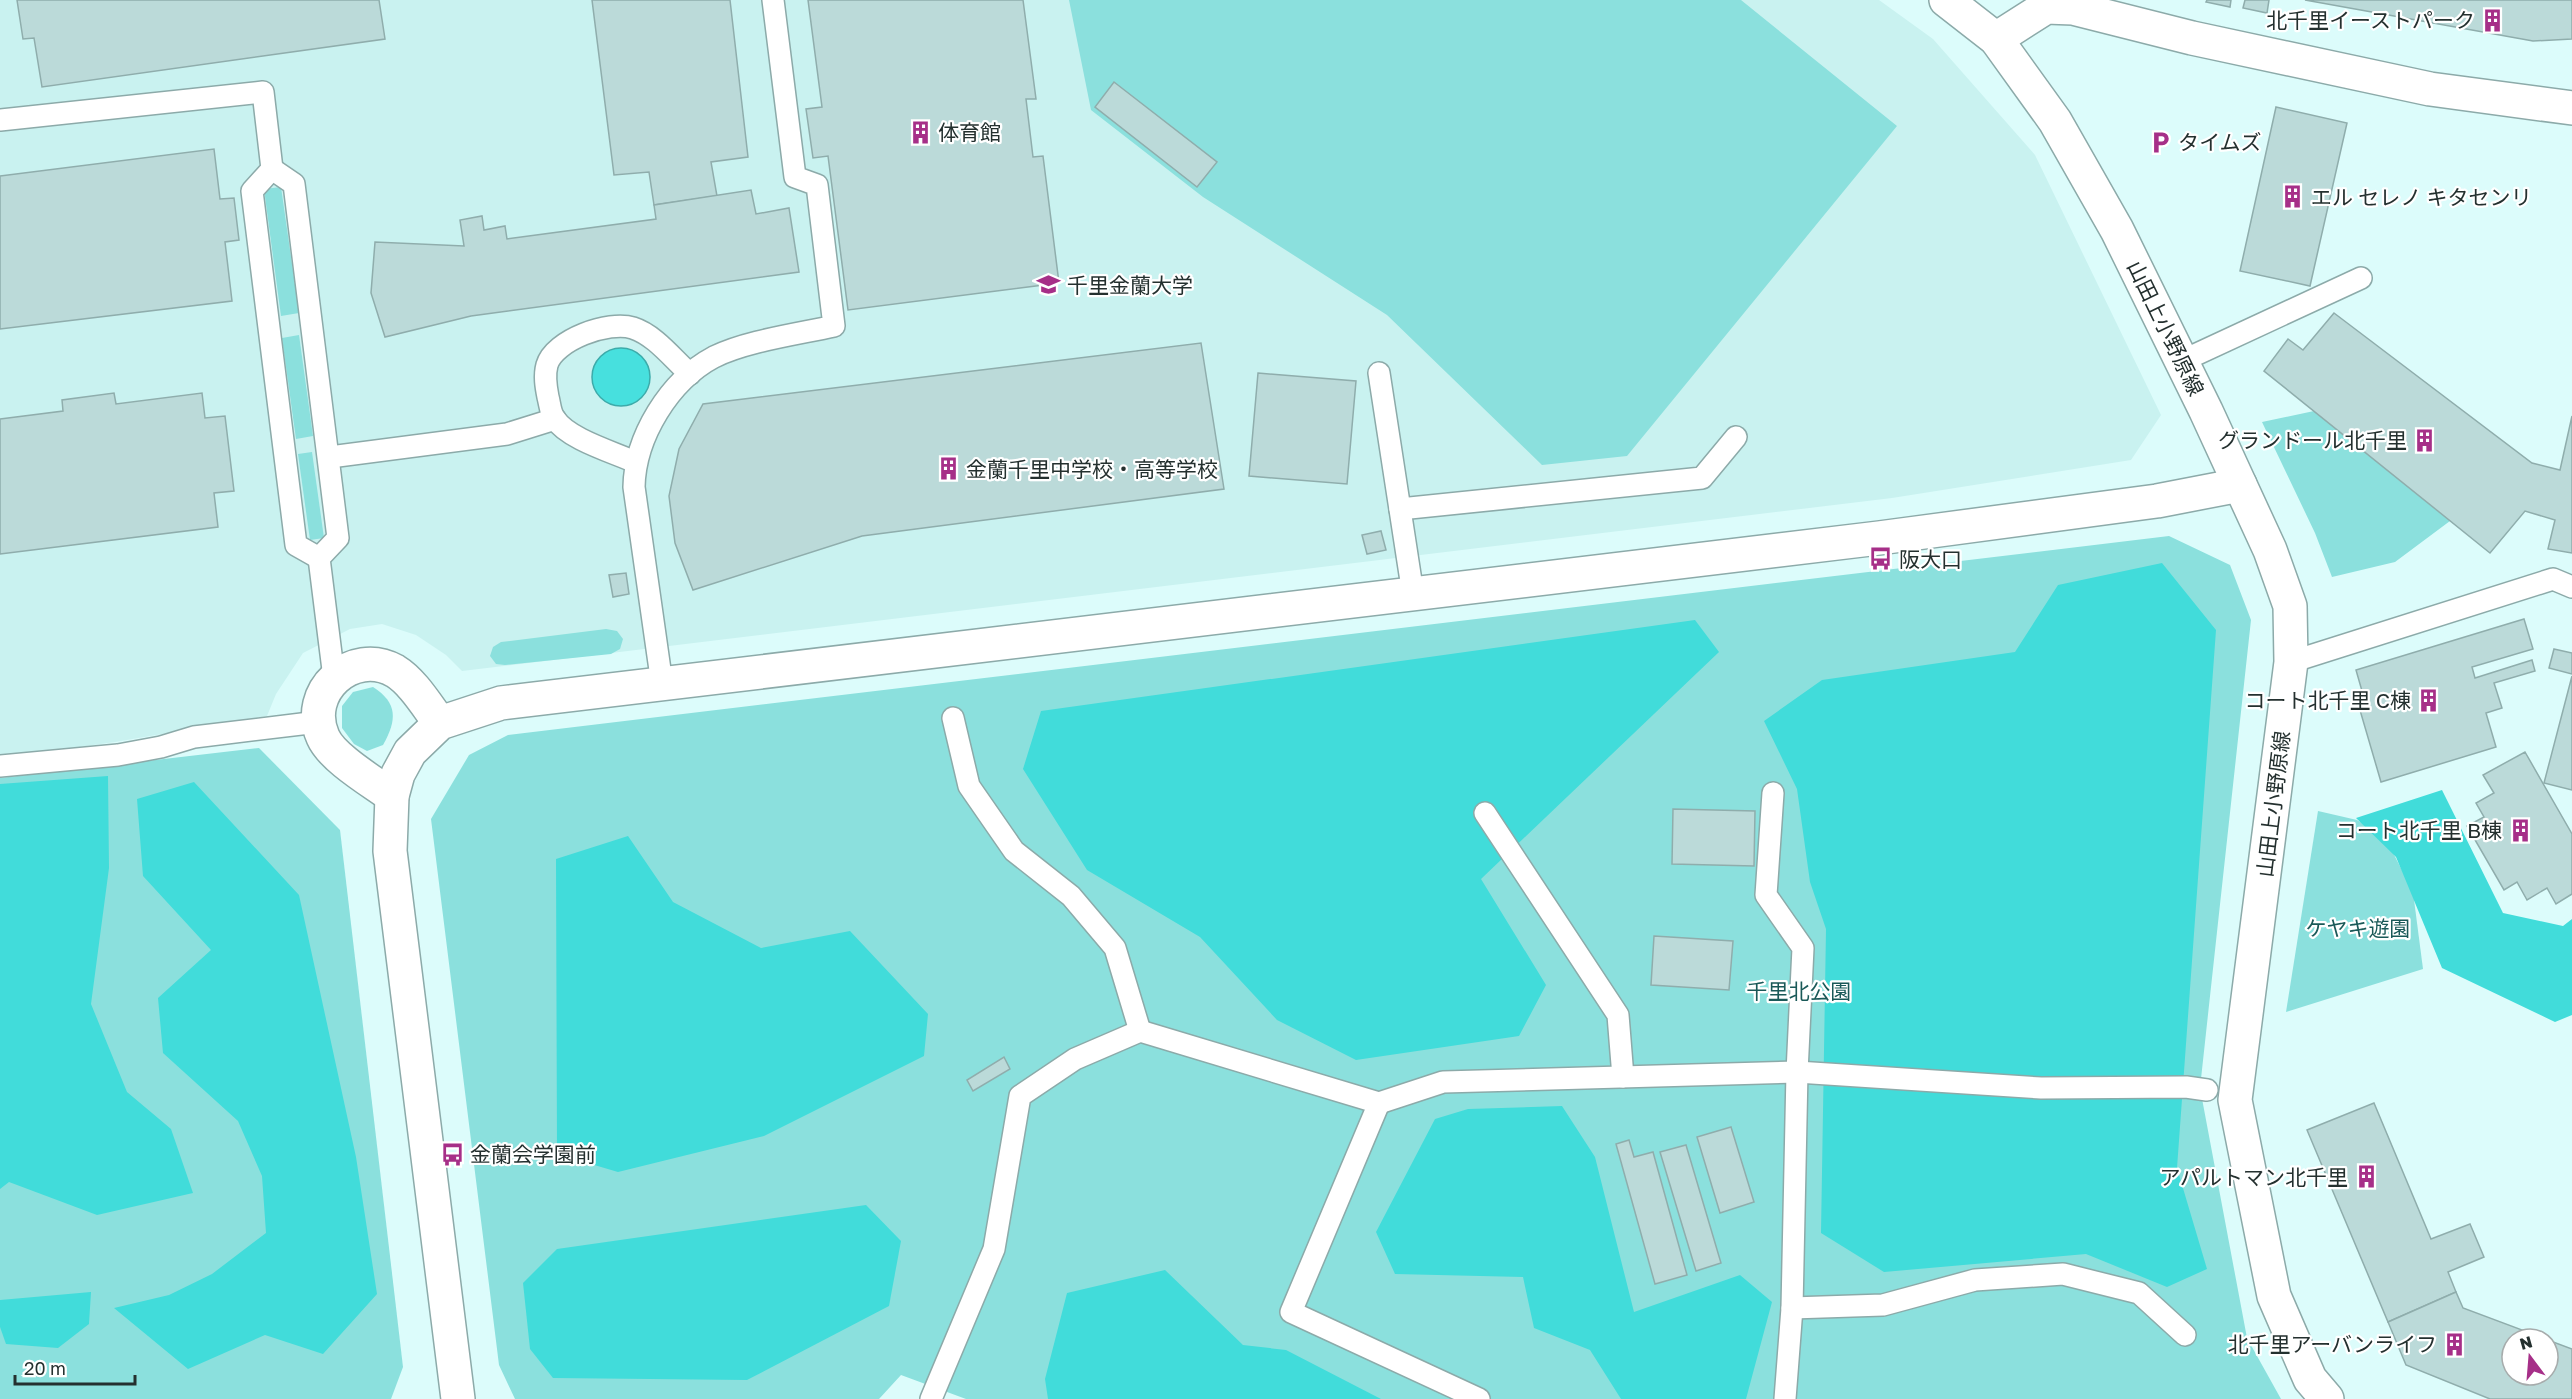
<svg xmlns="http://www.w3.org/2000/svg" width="2572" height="1399" font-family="'Golos Text','Noto Sans JP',sans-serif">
<rect width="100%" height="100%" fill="#dcfcfb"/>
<polygon fill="#c9f2f0" points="0,0 1879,0 1933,39 2035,155 2161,415 2131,460 1892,498 462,671 446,655 416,635 382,624 350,629 303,653 276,694 267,716 115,742 0,758"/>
<g fill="#8be0dd">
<polygon points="1069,0 1741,0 1897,126 1627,456 1542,465 1387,315 1203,197 1091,110"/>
<polygon points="281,187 299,313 281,316 264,189"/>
<polygon points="299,335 313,436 296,439 282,338"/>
<polygon points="2314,411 2450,521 2395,562 2332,577 2315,533 2262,422"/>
<polygon points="312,452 324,538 310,540 298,454"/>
<polygon points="2169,536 2230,565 2251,620 2200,1088 2247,1338 2281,1399 966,1399 901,1375 879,1399 515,1399 499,1365 431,819 469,755 508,735"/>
<polygon points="606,629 617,631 623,639 620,649 611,654 505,665 496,664 490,656 493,647 501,642"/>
<path d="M373,687C398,703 397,720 383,745L367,751L354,744L342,728V706L353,692Z"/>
<polygon points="259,748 340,830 403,1367 391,1399 0,1399 0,778"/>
<polygon points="2318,811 2357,820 2385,837 2413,892 2423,969 2286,1012"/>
</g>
<g fill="#41dcda">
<polygon points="2162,563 2216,630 2177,1168 2207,1269 2167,1287 2086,1254 1884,1272 1821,1233 1826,929 1810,882 1797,789 1764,721 1822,680 2015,652 2058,585"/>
<polygon points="1695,620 1719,652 1481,879 1546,985 1519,1036 1356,1060 1277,1020 1200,937 1087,870 1023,769 1041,711"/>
<polygon points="108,776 109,868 91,1004 127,1092 171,1129 193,1193 97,1215 9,1182 0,1189 0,784"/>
<polygon points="194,782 299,895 356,1157 377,1294 323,1354 265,1335 188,1369 114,1308 169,1295 212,1274 266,1233 262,1176 238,1121 163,1053 158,998 211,950 143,876 137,799"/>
<polygon points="2442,790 2503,913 2563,926 2572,919 2572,1015 2555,1022 2442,968 2396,857 2356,818"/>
<polygon points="628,836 673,902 761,948 850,931 928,1014 924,1056 764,1136 618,1172 557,1154 556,859"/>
<polygon points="1562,1106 1595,1157 1634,1312 1740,1275 1772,1302 1746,1399 1621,1399 1590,1350 1534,1328 1523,1277 1395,1274 1376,1232 1435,1119 1468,1109"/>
<polygon points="866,1205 901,1241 889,1306 747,1380 553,1378 530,1349 523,1283 557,1249"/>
<polygon points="1165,1270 1243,1345 1286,1350 1381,1399 1048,1399 1045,1379 1067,1293"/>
<polygon points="91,1292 89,1324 58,1348 6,1344 0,1327 0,1300"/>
</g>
<circle fill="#47e0de" stroke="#3cabaa" stroke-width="1.5" cx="621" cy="377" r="29"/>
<g fill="#bbdad9" stroke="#8fadac" stroke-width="1.5">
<polygon points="17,0 379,0 385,39 42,87 34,38 23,39"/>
<polygon points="592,0 730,0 748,157 711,162 717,196 654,205 649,172 614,175"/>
<polygon points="808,0 1023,0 1036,99 1026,99 1033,157 1043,156 1059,283 848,310 828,156 813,158 806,109 822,107"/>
<polygon points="2207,0 2231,0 2230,7 2206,2"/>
<polygon points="2245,0 2269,0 2267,13 2243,8"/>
<polygon points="2305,0 2572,0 2572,39 2533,41"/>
<polygon points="1114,82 1217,162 1197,187 1095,107"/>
<polygon points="2276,107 2347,123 2310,286 2240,271"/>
<polygon points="214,149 220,199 234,198 239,240 225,242 232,301 0,329 0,176"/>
<polygon points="751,190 756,214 789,208 799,272 471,316 385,337 371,293 375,242 464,246 460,220 482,216 484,230 505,226 507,239 656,219 654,205"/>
<polygon points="2334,313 2532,463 2560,470 2572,416 2572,553 2548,549 2555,520 2525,511 2490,553 2264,371 2288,339 2303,350"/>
<polygon points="1201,343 1224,489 862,536 693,590 675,543 669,496 679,449 703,404"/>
<polygon points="1258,373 1356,381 1347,484 1249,476"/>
<polygon points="114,393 116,404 202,393 205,418 225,416 234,491 214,493 218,527 0,554 0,419 63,411 62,400"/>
<polygon points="1381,531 1386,550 1367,554 1362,535"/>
<polygon points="626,573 629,594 613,597 609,575"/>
<polygon points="2524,619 2533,649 2472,667 2475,678 2532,660 2535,671 2494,683 2502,708 2486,713 2496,747 2381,782 2355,693 2362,691 2356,670"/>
<polygon points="2554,649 2572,653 2572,674 2549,668"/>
<polygon points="2572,676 2572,790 2544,783"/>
<polygon points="2525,752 2572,834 2572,894 2556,904 2547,888 2527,900 2517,882 2504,890 2467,826 2484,817 2476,803 2494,793 2483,775"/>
<polygon points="1673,809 1755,811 1754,866 1672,864"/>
<polygon points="1654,936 1733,941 1729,990 1651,985"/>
<polygon points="1004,1057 1010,1069 973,1091 967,1080"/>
<polygon points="2374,1103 2431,1239 2470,1224 2484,1257 2448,1272 2456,1292 2388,1322 2307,1130"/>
<polygon points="1731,1127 1754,1202 1720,1213 1697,1137"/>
<polygon points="1629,1140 1634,1157 1653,1152 1687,1275 1655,1284 1616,1144"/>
<polygon points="1686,1145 1721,1263 1696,1271 1660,1152"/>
<polygon points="2456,1292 2463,1308 2546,1339 2512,1339 2512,1375 2548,1375 2548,1340 2572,1349 2572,1399 2490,1399 2406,1365 2388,1322"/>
</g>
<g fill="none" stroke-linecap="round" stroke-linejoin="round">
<defs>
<g id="service">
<polyline points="0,120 263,92 272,169 252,191 296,545 319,558"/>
<polyline points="272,169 294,184 338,538 319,558 334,678"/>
<polyline points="2182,361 2361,278"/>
<polyline points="1379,373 1413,594"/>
<polyline points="330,457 507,434 555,419"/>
<path d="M635,462C613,452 568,439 555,419C550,413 550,404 548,397C546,387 544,376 547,365C554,340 609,320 633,328C655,335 673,359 690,374"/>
<polyline points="1400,509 1702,478 1736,437"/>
<polyline points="2291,662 2553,579 2572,587"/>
<path d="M662,684L634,487C635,437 669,381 714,357C746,341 798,334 834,326L817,185L795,177L773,0"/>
<polyline points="953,718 969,786 1014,851 1071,896 1115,948 1140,1031"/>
<polyline points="0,766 118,755 161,747 194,737 318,722"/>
<polyline points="1773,793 1766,895 1803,948 1797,1072 1792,1308 1785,1399"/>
<polyline points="1485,813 1618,1015 1623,1077"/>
<polyline points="1379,1103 1291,1312 1479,1399"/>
<polyline points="1792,1308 1883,1305 1975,1280 2063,1274 2139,1293 2185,1335"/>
<polyline points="931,1399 994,1249 1020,1096 1075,1059 1140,1031 1379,1103 1443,1082 1797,1072 2041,1088 2186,1087 2207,1090"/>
</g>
<g id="minor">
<polyline points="1996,39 2046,7 2073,8 2192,38 2430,89 2572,108"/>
<path d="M392,796C373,782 332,758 323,737C303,692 352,647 395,671C413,682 427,706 440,723"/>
</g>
<polyline id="tertiary" points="458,1399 390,851 392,796 398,774 410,752 440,723 501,703 1879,538 2157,501 2240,485"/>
<polyline id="secondary" points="1946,0 1996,39 2055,121 2117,230 2206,411 2270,550 2290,606 2291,662 2235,1100 2274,1296 2310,1379 2327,1399"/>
</defs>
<use href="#service" stroke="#8caaa9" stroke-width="24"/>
<use href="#minor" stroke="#8caaa9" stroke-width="36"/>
<use href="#tertiary" stroke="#8caaa9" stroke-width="36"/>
<use href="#secondary" stroke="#8caaa9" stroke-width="36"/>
<use href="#service" stroke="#fff" stroke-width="21"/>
<use href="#minor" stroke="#fff" stroke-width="33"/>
<use href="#tertiary" stroke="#fff" stroke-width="33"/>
<use href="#secondary" stroke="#fff" stroke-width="33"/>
</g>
<defs>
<symbol id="building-bare" viewBox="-9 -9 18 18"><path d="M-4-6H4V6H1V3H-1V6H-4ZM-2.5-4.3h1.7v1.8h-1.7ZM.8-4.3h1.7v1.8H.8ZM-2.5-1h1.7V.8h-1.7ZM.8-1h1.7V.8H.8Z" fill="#a62f88" stroke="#fff" stroke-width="2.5" paint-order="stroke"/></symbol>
<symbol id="parking-bare" viewBox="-9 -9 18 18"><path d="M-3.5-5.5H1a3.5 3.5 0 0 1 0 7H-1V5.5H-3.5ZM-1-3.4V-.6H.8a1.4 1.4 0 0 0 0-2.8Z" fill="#a62f88" stroke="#fff" stroke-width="2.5" paint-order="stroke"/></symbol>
<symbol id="university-bare" viewBox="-9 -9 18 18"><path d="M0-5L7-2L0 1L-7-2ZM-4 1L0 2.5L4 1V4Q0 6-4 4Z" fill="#a62f88" stroke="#fff" stroke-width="2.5" paint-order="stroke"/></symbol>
<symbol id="bus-bare" viewBox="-9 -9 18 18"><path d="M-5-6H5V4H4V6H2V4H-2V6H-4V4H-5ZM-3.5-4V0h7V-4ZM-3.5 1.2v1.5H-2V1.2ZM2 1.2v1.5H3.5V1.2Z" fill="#a62f88" stroke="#fff" stroke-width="2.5" paint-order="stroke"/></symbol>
</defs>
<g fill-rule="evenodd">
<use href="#building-bare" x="2476" y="4" width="33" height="33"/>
<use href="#building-bare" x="904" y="116" width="33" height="33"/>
<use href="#parking-bare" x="2144" y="126" width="33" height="33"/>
<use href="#building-bare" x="2276" y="180" width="33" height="33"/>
<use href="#university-bare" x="1032" y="268" width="33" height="33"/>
<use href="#building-bare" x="2408" y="424" width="33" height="33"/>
<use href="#building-bare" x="932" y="452" width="33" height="33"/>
<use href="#bus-bare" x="1864" y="542" width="33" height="33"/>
<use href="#building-bare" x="2412" y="684" width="33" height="33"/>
<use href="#building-bare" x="2504" y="814" width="33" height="33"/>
<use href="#bus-bare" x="436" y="1138" width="33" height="33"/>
<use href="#building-bare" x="2350" y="1160" width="33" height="33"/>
<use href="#building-bare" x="2438" y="1328" width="33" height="33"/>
</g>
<g text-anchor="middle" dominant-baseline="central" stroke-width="4.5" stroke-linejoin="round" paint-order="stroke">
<g font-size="21" fill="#24302f" stroke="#fff" text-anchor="start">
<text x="2475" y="20" text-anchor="end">北千里イーストパーク</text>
<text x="938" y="132">体育館</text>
<text x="2178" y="142">タイムズ</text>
<text x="2311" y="197">エル セレノ キタセンリ</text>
<text x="1067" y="285">千里金蘭大学</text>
<text x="2407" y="440" text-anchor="end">グランドール北千里</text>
<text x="966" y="469">金蘭千里中学校・高等学校</text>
<text x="1899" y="559">阪大口</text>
<text x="2411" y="700" text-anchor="end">コート北千里 C棟</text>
<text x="2502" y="830" text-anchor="end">コート北千里 B棟</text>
<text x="470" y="1154">金蘭会学園前</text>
<text x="2348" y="1177" text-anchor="end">アパルトマン北千里</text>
<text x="2437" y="1344" text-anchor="end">北千里アーバンライフ</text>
</g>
<g font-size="21" fill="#24302f" stroke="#fff">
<text transform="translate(2166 328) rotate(64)">山田上小野原線</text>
<text transform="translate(2273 804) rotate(-83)">山田上小野原線</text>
</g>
<g font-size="21" fill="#1a5958" stroke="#fff">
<text x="2358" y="928">ケヤキ遊園</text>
<text x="1799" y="991">千里北公園</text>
</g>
</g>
<g transform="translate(2530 1357) rotate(344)"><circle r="28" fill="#ffffff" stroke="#a7acac" stroke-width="1.5"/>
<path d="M0-4.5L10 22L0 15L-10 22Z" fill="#a62f88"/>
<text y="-9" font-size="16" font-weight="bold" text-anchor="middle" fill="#24302f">N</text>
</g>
<path d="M15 1375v9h120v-9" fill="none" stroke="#24302f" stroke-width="3"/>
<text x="24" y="1375" font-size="18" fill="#24302f" stroke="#ffffff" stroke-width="4.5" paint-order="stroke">20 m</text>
</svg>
